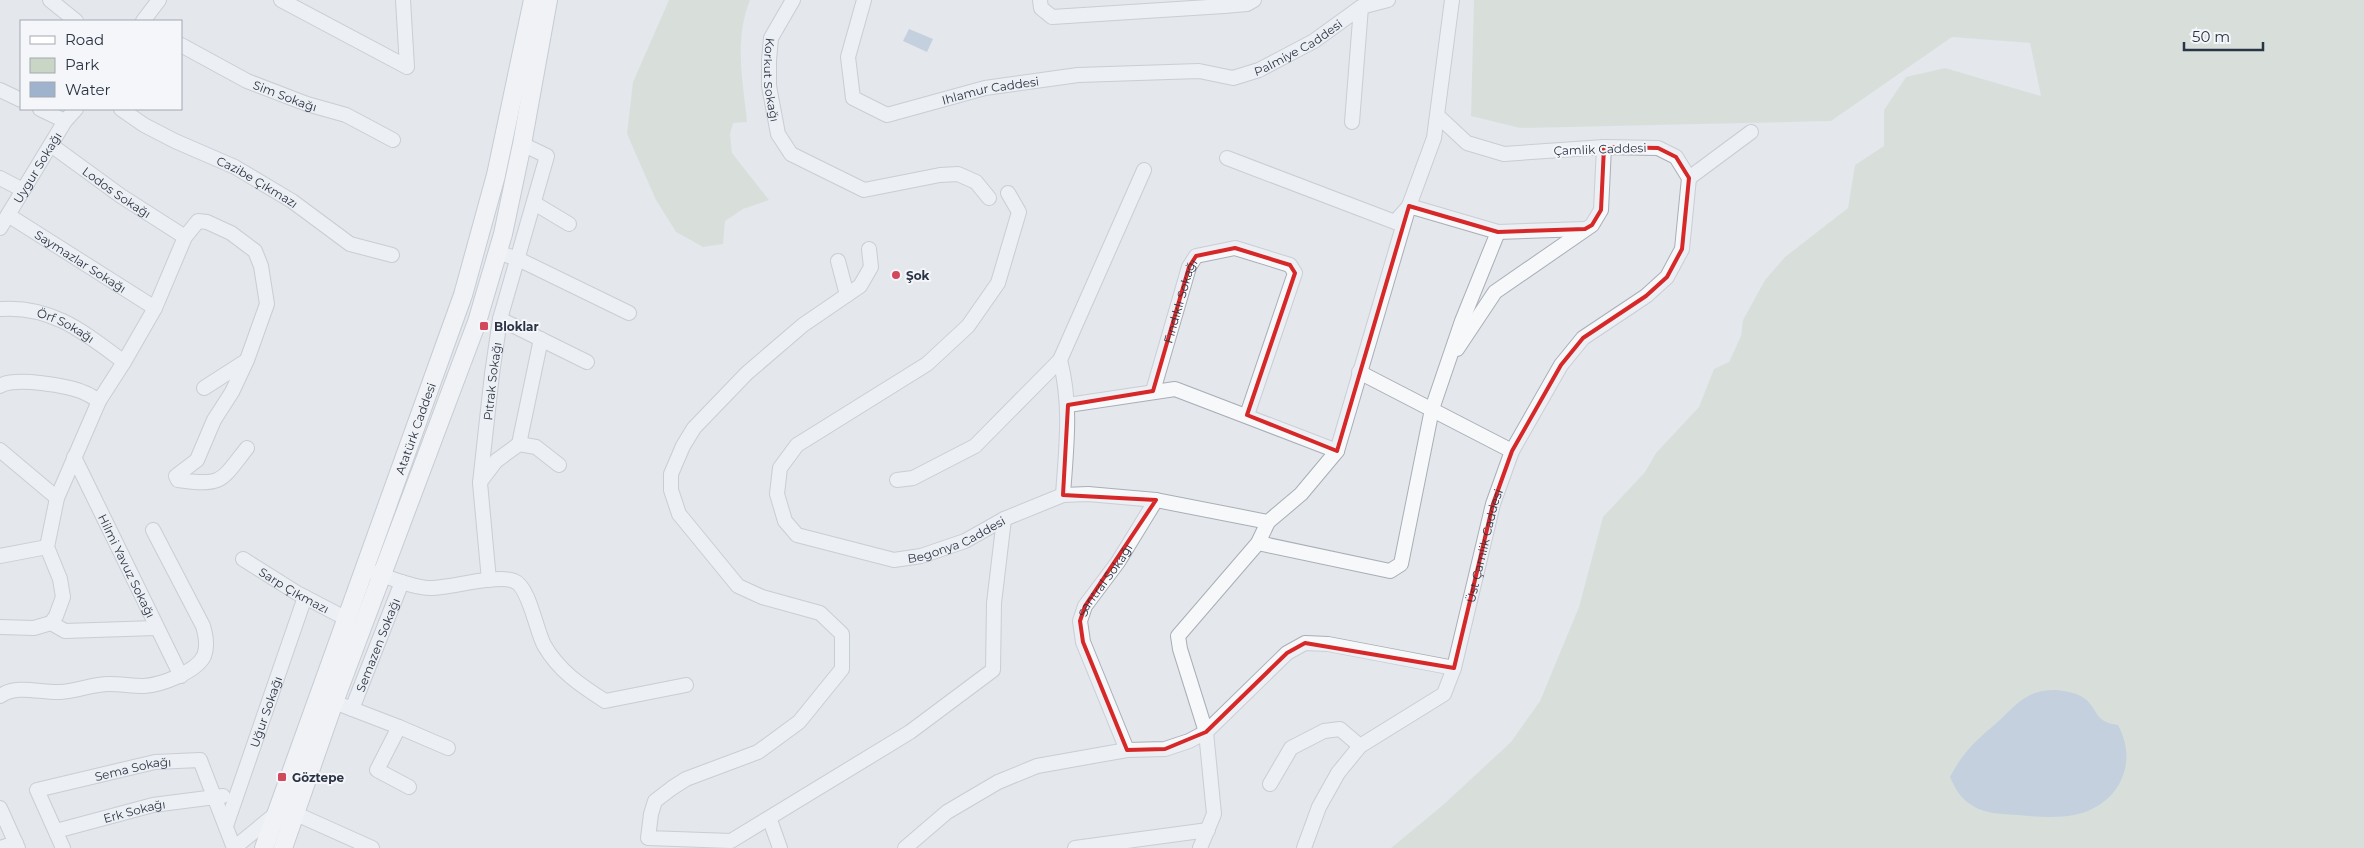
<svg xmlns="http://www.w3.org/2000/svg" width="2364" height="848" font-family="Montserrat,sans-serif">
<rect width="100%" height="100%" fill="#e4e7ec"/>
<g fill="#c9d6c5">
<path d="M669,0H750C734,40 743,80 747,122L733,123L730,134L732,153L769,200L743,209L725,221L723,244L703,247L676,232L656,200L627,134L633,82Z"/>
<polygon points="1474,0 2364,0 2364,848 1391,848 1443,805 1511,742 1540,701 1579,607 1603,517 1645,472 1656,453 1699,407 1714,369 1729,362 1741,336 1743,320 1765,280 1785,257 1848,208 1855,165 1884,146 1884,110 1906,77 1945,68 2041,96 2030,43 1952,37 1831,121 1520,128 1471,116"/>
</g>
<g fill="#9fb4cc">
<polygon points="909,29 933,39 927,52 903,41"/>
<path d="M2057,690C2066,691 2077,693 2084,698C2099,709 2093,722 2118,725C2138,761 2121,801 2082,813C2061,819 2038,817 2017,815C2002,814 1986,814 1973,806C1961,799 1955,789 1950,777C1961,755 1974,742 1992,727C2015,708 2023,689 2057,690Z"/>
</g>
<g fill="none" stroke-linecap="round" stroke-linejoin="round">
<defs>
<g id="minor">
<polyline points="50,0 76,21"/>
<polyline points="281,0 407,67 403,0"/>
<path id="s1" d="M793,0L771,38L769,60V86L778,134L791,154L864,190L940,175L958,174L976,182L989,198"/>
<path id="s2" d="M864,0L848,57L853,98L887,115L985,88L1078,75L1199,71L1233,78L1259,70L1314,41L1361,7L1388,0"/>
<polyline points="1040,0 1041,8 1052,17 1224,6 1247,4 1254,0"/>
<polyline points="143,21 159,0"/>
<path id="s3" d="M181,45L247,81L307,104L346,115L393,140"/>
<polyline points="0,90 21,100"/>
<polyline points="40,109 65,121"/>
<path id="s4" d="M121,109L144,125L175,141L235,167L292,201L350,244L392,255"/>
<polyline points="1352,122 1361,7"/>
<path id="s5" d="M51,145L121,196L185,237"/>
<polyline points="1227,158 1395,222 1409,206 1498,232 1585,229"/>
<polyline points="0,178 23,190"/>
<polyline points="1689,178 1751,132"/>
<path id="s6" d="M1008,193L1019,212L998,283L968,326L927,364L797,445L780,468L777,494L785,521L797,535L894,560L921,556L965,541L1004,519L1063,495L1088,494L1156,500L1268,522"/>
<polyline points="534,203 569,224"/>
<path id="s7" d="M8,215L155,308"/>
<path id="s8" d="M0,228L65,121L76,109"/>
<polyline points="869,249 871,267 860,286 803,325 747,373 694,428 683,446 671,474 671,490 679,514 738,586 762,597 820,613 842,634 842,669 799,722 758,752 686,779 672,788 655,801 651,814 648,838 731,841 910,732 993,670 994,603 1004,519"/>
<polyline points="497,252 518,259 629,313"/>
<polyline points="838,261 847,295"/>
<path id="s9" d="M0,309C52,305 85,333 124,362"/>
<polyline points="500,319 587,362"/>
<polyline points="1457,349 1495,292 1592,225 1601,210 1604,147"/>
<polyline points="1359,372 1512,451"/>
<path d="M0,386C13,376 70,386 85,393C90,395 94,398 99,401"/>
<polyline points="204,388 246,361"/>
<path id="s10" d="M1153,391L1189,267L1196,256L1235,248L1290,265L1295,273L1247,415"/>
<polyline points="1068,405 1175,389 1337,451"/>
<polyline points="519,444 541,339"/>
<polyline points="0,450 57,498"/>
<path id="s11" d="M74,457L181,676"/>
<polyline points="897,480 913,478 975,446 1060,360"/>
<polyline points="480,482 496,461 519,444 536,447 559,465"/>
<path d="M1063,495C1066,449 1072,406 1060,360L1144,170"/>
<polyline points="1258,543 1390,571 1401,564 1432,409 1462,321 1498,232"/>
<polyline points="0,556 47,547"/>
<path id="s12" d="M243,559L297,593L347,619"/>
<path d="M372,572C390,577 412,588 431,588C450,588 497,574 514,581C529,586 536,630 544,645C559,671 580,685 605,701L686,685"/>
<path id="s13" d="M489,580L480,483L492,374L500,319L547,156L522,144"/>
<polyline points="51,623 65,631 156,628"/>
<path d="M0,627L34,628L51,623L56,616L63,597L60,579L47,547L57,498L99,401L124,362L155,308L185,237L198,221L207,222L231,233L255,251L261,266L267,304L247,360L232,392L214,420L197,460L176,476L178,480C223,486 220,482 247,448"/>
<path d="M0,696C18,684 40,693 60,692C77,691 93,684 109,684C121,684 132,686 144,686C161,685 196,672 204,656C208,646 206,636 203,626L153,530"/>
<polyline points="334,702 399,727 377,770 409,787"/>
<path id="s14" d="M352,709L402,582"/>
<polyline points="399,727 448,748"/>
<path id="s15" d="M1127,750L1083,642L1080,621L1085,606L1118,562L1156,500"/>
<polyline points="1270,784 1291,748 1324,731 1340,729 1360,746"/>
<polyline points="0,808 18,848"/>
<polyline points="770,820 780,848"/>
<path id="s16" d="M226,826L305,597"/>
<path id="s17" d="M56,831L153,805L223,796"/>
<polyline points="0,848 16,843"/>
<path id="s18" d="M63,848L37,790L155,762L200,760L234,848"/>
<polyline points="234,848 278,812 294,813 372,848"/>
<polyline points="905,848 947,812 998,782 1037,766 1127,750 1165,749 1189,741 1206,732 1287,653 1305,643 1328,644 1454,668"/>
<polyline points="1075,848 1208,830"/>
<polyline points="1200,848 1214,814 1206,732 1180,649 1178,636 1258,543 1268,522 1301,494 1337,451 1409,206 1434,138 1452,0"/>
<path id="s19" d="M1304,848L1319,807L1338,773L1360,746L1444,694L1454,668L1493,504L1512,451L1561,365L1583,338L1646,296L1667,277L1682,249L1689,178L1676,157L1658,148L1604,147L1504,154L1467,143L1438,116"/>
</g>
<g id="major">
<path id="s20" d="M264,848L463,295L496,175L533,0"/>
<polyline points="283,848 334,702 477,322 503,234 522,144 548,0"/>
</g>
</defs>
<use href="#minor" stroke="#a9aeb7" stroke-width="16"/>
<use href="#major" stroke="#a3abb8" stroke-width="20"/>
<use href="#minor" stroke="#f7f8fa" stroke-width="14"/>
<use href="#major" stroke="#fff" stroke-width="18"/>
</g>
<path d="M0 0H2364V848H0ZM1604,147L1658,148L1676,157L1689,178L1682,249L1667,277L1646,296L1583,338L1561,365L1512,451L1493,504L1454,668L1305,643L1287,653L1206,732L1165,749L1127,750L1083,642L1080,621L1085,606L1156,500L1063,495L1068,405L1153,391L1189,267L1196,256L1235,248L1290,265L1295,273L1247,415L1337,451L1409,206L1498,232L1585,229L1592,225L1601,210Z" fill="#e4e7ec" fill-opacity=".55" fill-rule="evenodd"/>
<path fill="none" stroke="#d62828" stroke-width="4" stroke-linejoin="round" d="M1604,147L1658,148L1676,157L1689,178L1682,249L1667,277L1646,296L1583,338L1561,365L1512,451L1493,504L1454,668L1305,643L1287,653L1206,732L1165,749L1127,750L1083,642L1080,621L1085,606L1156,500L1063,495L1068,405L1153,391L1189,267L1196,256L1235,248L1290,265L1295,273L1247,415L1337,451L1409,206L1498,232L1585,229L1592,225L1601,210Z"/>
<g fill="#d1495b" stroke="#f4f6f9" stroke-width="2">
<circle cx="896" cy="275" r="5"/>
<rect x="479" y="321" width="10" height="10" rx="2.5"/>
<rect x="277" y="772" width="10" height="10" rx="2.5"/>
</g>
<g text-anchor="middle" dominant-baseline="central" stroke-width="4" stroke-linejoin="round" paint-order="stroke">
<g font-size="12" fill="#2b3445" stroke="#f4f6f9">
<text stroke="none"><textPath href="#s2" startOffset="562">Palmiye Caddesi</textPath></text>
<text stroke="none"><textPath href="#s1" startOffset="86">Korkut Sokağı</textPath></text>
<text stroke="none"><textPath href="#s2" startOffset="245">Ihlamur Caddesi</textPath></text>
<text stroke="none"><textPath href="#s3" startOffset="116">Sim Sokağı</textPath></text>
<text transform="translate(1600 149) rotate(-2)">Çamlik Caddesi</text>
<text stroke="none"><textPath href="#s8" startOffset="71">Uygur Sokağı</textPath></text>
<text stroke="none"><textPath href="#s4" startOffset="155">Cazibe Çıkmazı</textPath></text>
<text stroke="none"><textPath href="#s5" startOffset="81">Lodos Sokağı</textPath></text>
<text stroke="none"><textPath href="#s7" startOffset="86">Saymazlar Sokağı</textPath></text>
<text stroke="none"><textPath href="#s10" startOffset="94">Fındıklı Sokağı</textPath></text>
<text stroke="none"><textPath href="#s9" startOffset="69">Örf Sokağı</textPath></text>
<text stroke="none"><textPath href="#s13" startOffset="200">Pıtrak Sokağı</textPath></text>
<text stroke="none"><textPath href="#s20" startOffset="446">Atatürk Caddesi</textPath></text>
<text stroke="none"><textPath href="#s6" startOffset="625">Begonya Caddesi</textPath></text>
<text stroke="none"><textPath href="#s19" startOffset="370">Üst Çamlik Caddesi</textPath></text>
<text stroke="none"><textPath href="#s11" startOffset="121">Hilmi Yavuz Sokağı</textPath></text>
<text stroke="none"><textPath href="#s15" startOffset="186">Santral Sokağı</textPath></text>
<text stroke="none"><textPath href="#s12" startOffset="60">Sarp Çıkmazı</textPath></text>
<text stroke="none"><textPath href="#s14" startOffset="69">Semazen Sokağı</textPath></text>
<text stroke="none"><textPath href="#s16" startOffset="121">Uğur Sokağı</textPath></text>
<text stroke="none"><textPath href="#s18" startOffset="162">Sema Sokağı</textPath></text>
<text stroke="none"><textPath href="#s17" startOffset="81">Erk Sokağı</textPath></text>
</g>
<g font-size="12" font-weight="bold" fill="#2b3445" stroke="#f4f6f9" text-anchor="start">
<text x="906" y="275">Şok</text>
<text x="494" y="326">Bloklar</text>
<text x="292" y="777">Göztepe</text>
</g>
</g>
<rect x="20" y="20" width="162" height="90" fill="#f4f6f9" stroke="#a4a8b1"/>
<rect x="30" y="36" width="25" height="8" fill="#ffffff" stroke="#a4a8b1"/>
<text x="65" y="45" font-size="15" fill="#2b3445">Road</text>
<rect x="30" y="58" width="25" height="15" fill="#c9d6c5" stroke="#a4a8b1"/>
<text x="65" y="70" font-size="15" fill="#2b3445">Park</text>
<rect x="30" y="82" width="25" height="15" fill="#9fb4cc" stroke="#a4a8b1"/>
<text x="65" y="95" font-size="15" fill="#2b3445">Water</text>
<path d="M2184 42v8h79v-8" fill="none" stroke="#2b3445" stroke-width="2.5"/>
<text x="2192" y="42" font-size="15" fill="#2b3445" stroke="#f4f6f9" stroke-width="4" paint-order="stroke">50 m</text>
</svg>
